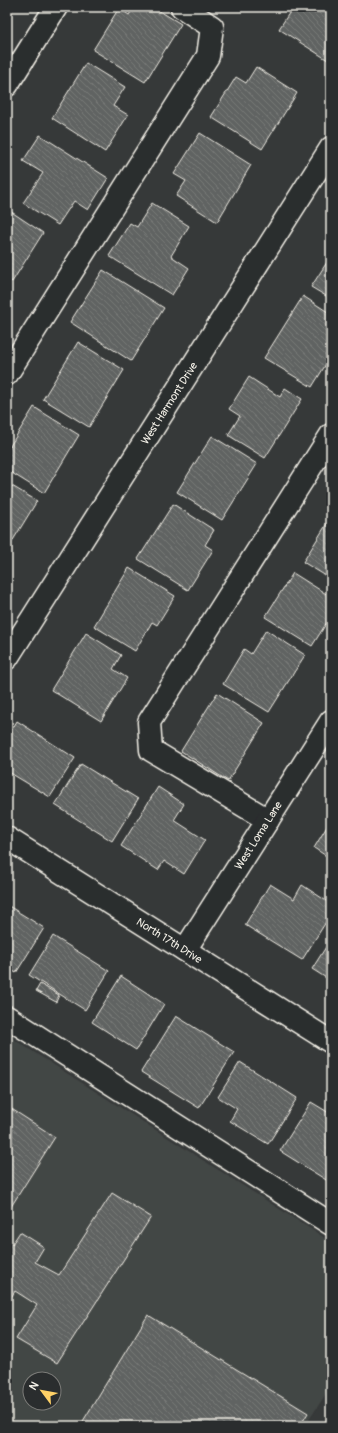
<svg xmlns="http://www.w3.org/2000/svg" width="338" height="1433" font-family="Pangolin,sans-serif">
<defs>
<pattern id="building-back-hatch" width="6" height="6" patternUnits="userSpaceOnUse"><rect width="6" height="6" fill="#616362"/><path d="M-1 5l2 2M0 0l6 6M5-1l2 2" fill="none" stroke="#787a78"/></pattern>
</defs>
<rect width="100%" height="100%" fill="#363939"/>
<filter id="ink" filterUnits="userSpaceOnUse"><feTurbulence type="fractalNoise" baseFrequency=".025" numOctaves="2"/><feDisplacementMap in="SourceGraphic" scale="8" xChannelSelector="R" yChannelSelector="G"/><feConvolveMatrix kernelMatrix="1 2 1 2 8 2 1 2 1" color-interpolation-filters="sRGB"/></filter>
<g filter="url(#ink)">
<path fill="#434645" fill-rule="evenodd" d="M7,1035L331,1242V1386L305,1426H7ZM30,1379H54V1403H30Z"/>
<g fill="url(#building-back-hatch)" stroke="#f4f1e8">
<polygon points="134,7 153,7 181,24 145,82 93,50 119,8 129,15"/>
<polygon points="293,7 331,7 331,62 279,29"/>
<polygon points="86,63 125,87 113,106 128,115 105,152 52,118"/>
<polygon points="256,67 297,93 262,149 211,117 236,77 246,83"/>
<polygon points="200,133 251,165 217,222 176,196 186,181 174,174"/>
<polygon points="40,135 108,178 88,210 74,201 58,225 23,203 43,173 23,161"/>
<polygon points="152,203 189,226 171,256 189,268 172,295 109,256 130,223 137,227"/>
<polygon points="7,209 43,233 12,282 7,278"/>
<polygon points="331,256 331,299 311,287"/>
<polygon points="103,270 164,308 131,361 70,322"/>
<polygon points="303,296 331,314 331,356 312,387 264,358"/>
<polygon points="78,342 124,370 89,427 43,399"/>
<polygon points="249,377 280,397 285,388 302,399 265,458 228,435 240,416 229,409"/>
<polygon points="34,407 79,435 44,493 7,470 7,451"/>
<polygon points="212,436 257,464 222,520 177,492"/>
<polygon points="7,483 37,501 7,550"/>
<polygon points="173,504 214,530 205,545 213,550 188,590 138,559"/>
<polygon points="331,517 331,579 303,562"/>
<polygon points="129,568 175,596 157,625 152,622 135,651 94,626"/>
<polygon points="293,573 331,597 331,616 312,646 265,617"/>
<polygon points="266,630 305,655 269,712 223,684 244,649 251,654"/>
<polygon points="86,633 121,655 113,669 127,678 101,721 51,690"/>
<polygon points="217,693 264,723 228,781 181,751"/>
<polygon points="17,721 75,758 50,797 7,771 7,738"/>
<polygon points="81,764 138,799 112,841 55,805"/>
<polygon points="158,787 184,804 174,820 205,840 184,874 164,861 158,870 121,846"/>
<polygon points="331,820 331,859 314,848"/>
<polygon points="270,884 294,899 302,885 331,904 331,914 302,960 245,925"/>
<polygon points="7,905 44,928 16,973 7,967"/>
<polygon points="53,936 109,971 85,1010 29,975"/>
<polygon points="331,939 331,981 312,969"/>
<polygon points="121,976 164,1004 136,1050 92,1022"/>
<polygon points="40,984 59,995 56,1002 36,991"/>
<polygon points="176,1016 234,1052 199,1108 141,1072"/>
<polygon points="240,1062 297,1098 268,1144 230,1121 237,1109 218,1097"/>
<polygon points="311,1102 331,1114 331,1183 280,1151"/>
<polygon points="7,1106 55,1137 7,1213"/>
<polygon points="112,1193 151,1217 57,1363 16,1339 37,1305 15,1291 7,1304 7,1242 12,1244 20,1232 44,1247 35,1262 59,1275"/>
<polygon points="148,1315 308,1413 300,1426 80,1426"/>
</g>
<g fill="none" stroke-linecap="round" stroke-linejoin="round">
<defs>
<g id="minor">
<polyline points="7,85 56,7"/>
<polyline points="7,374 208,56 212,27 182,7"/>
<path id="s1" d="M7,658L331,148"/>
<polyline points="268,820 151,750 149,722 331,435"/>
<path id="s2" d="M7,838L331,1042"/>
<path id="s3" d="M185,950L331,721"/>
<polyline points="7,1017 331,1224"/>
</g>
</defs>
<use href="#minor" stroke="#f4f1e8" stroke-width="25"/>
<use href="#minor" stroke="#2a2d2e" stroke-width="22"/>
</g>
</g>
<g text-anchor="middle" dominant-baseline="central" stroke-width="3" stroke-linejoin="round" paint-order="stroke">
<g font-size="11" fill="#f4f1e8" stroke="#2a2d2e">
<text stroke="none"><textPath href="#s1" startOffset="302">West Harmont Drive</textPath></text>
<text stroke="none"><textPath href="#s3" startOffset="136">West Loma Lane</textPath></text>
<text stroke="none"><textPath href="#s2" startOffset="192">North 17th Drive</textPath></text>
</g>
</g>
<rect width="338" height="1433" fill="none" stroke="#2a2d2e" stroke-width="24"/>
<rect x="12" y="12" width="314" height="1409" fill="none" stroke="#f4f1e8" stroke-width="1.5" filter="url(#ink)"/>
<g transform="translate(42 1391) rotate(302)"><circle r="19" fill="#2a2d2e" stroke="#7b7b78"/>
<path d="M0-3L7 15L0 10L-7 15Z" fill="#ffd166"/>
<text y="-6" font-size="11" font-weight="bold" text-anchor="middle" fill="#f4f1e8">N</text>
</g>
</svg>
